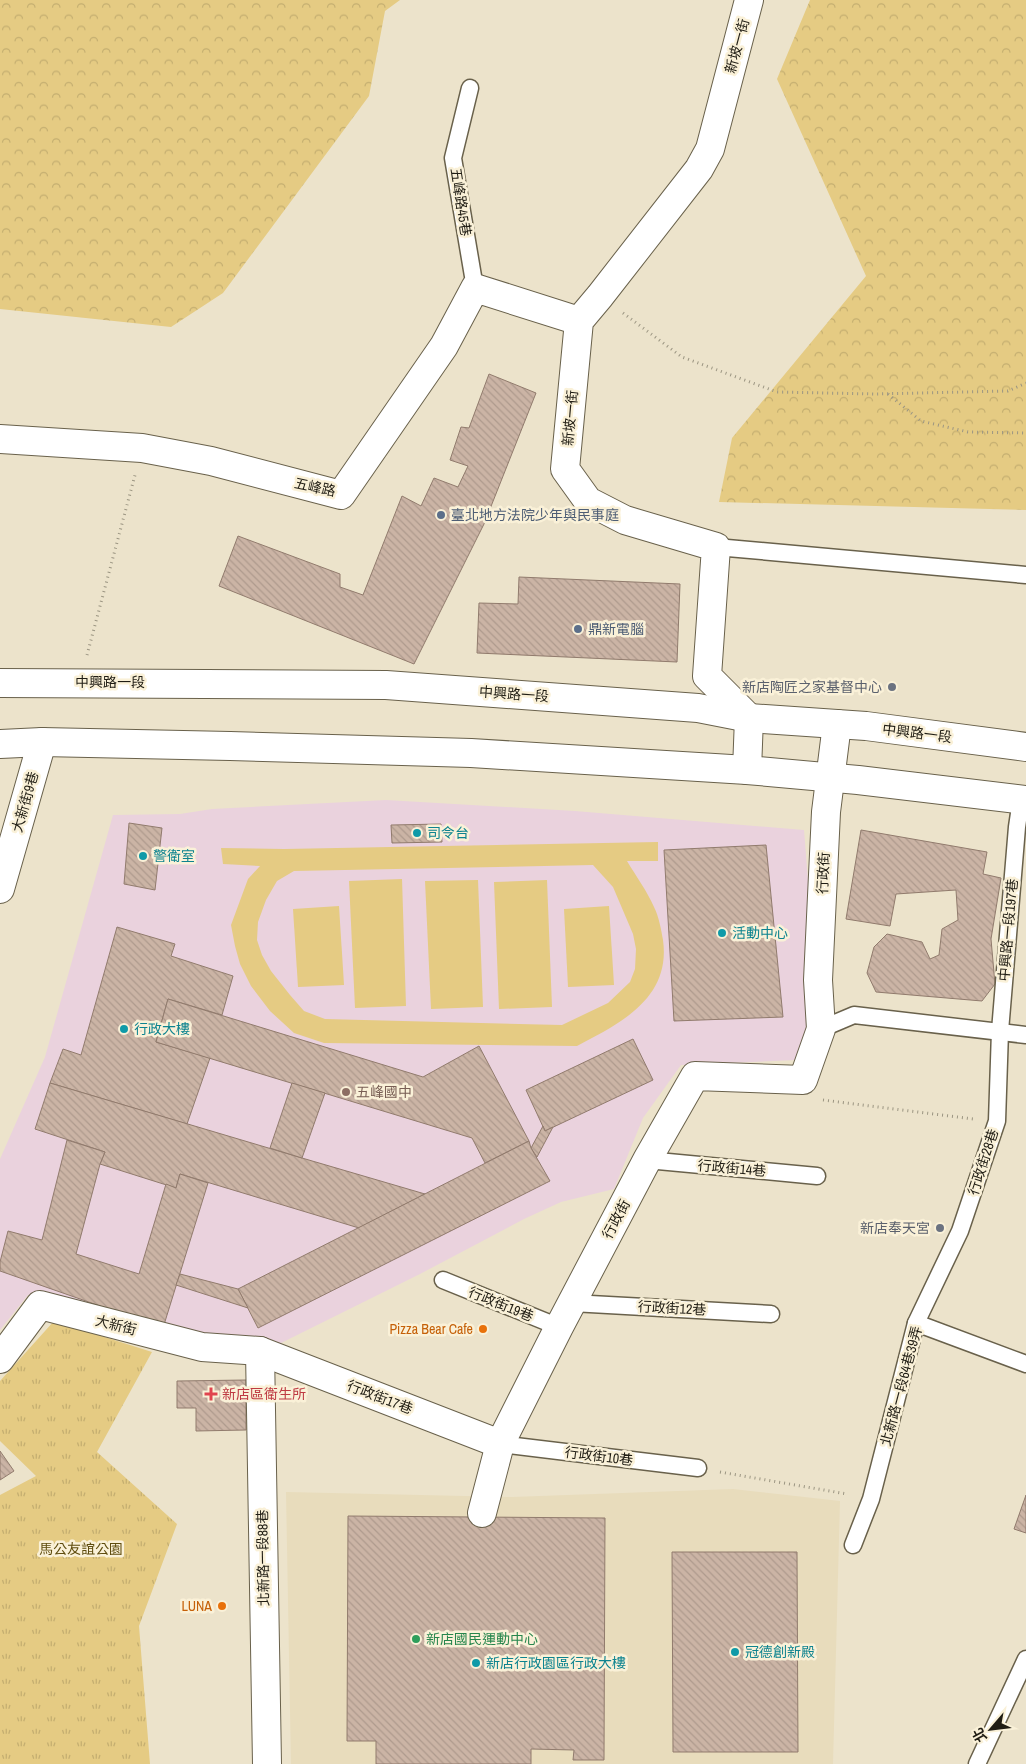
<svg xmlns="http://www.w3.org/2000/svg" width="1026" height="1764" font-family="'Archivo Narrow','Noto Sans TC',sans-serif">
<defs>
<pattern id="forest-crowns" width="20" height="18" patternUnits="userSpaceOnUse" patternTransform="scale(1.25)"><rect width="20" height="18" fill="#e5cb83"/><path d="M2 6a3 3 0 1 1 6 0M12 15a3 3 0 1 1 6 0" fill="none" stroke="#c4ae70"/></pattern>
<pattern id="park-tufts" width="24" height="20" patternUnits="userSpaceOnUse" patternTransform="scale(1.25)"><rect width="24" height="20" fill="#e5cb83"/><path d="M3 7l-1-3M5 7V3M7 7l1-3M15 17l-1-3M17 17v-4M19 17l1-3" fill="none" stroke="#c4ae70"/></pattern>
<pattern id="building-back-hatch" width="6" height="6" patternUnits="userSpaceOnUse" patternTransform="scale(1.25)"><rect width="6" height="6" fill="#cbb4a5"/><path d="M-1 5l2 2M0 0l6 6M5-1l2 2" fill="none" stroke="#ae9a8d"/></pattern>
</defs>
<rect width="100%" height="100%" fill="#ece3cb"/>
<polygon fill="#e8dcbc" points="733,1489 840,1501 833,1764 291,1764 286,1492 512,1497"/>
<polygon fill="#ead2dd" points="386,800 575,811 804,830 812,931 814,1026 797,1060 681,1065 643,1118 614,1189 561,1202 524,1219 420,1274 271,1348 250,1348 81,1306 28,1295 0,1330 0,1159 45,1057 113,815 180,814 212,809"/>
<g fill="url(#forest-crowns)">
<polygon points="0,0 400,0 385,11 369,96 223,293 171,327 0,309"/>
<polygon points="810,0 1026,0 1026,510 719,502 732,438 866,276 777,79"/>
</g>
<polygon fill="url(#park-tufts)" points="54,1321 152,1352 97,1452 177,1524 139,1626 150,1764 0,1764 0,1495 36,1476 0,1441 0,1381"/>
<g fill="#e5cb83" fill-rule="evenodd">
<path d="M658,842V861H627C636,876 647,891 654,907C659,917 661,929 663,940C671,998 621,1023 577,1046L324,1043L294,1033L270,1011L251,986L240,964L235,946L231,925L248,879L260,866L223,864L221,848L284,849ZM593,865L613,887L633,934L636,949L635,969L630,982L608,1003L562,1025L325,1019L304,1011L290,995L271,971L262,955L257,940L258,922L266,900L277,881L294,871Z"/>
<polygon points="402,879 406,1006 355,1008 349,881"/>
<polygon points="478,880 483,1007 431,1009 425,881"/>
<polygon points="547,880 552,1007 499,1009 494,882"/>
<polygon points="339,906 344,985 298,987 293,909"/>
<polygon points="609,906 614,985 568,987 564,909"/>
</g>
<g fill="url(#building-back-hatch)" stroke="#917b6d">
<polygon points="489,374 536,393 484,524 414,664 219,586 238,536 340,574 340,587 363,595 402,496 421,506 434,478 458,487 468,466 450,460 461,427 469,428"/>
<polygon points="519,577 680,584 677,662 477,653 479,603 518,604"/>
<polygon points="129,823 162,828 155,890 124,884"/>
<polygon points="441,824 442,842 392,843 391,825"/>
<polygon points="861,830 987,852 983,874 1001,878 991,939 995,984 982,1001 876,992 867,973 874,947 887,934 922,942 930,959 939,955 942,929 958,920 956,890 896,894 890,926 846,919"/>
<polygon points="766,845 783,1017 674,1021 664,850"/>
<polygon points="117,927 175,944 171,956 233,976 222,1015 168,999 156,1042 210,1058 187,1124 50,1083 63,1049 81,1055"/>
<polygon points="168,999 423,1077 479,1046 529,1141 485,1163 472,1138 156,1042"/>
<polygon points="633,1039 653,1080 545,1131 526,1090"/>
<polygon points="50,1083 302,1158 425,1194 359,1228 180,1174 176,1188 100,1164 105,1152 35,1129"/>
<polygon points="292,1083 325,1093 302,1158 270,1148"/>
<polygon points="543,1126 545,1131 553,1127 537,1157 531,1148"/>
<polygon points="67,1140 105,1152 100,1164 76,1254 139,1274 166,1184 176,1188 180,1174 208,1183 163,1328 0,1271 0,1262 8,1231 42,1240"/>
<polygon points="529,1141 531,1148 550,1181 258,1328 238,1289"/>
<polygon points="180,1274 238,1289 248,1308 176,1285"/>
<polygon points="246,1380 246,1430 196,1431 196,1408 177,1408 177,1381"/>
<polygon points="0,1451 14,1471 0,1480"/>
<polygon points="1026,1495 1026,1533 1014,1529"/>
<polygon points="348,1516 605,1518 604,1760 573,1760 574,1750 531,1749 531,1764 376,1764 376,1741 347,1741"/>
<polygon points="672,1552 797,1552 798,1752 673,1752"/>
</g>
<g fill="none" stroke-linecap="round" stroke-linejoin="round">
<defs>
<g id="lane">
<polyline points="470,88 453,158 475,288"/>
<polyline points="716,547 1026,575"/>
<polyline points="821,1029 854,1015 1026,1035"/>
<polyline points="647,1160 817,1176"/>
<polyline points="443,1280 559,1327"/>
<polyline points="572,1303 771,1314"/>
<polyline points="916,1323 1026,1364"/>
<polyline points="500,1444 698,1468"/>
<polyline points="853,1545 871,1499 916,1323 960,1231 997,1121 1000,1031 1017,827 1021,800"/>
<polyline points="977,1764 1026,1659"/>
</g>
<g id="street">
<polyline points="0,439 142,448 211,461 341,495 444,346 475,288 579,321"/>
<polyline points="747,770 749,718 707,676 716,547 625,520 588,501 565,469 579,321 600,296 699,169 710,149 749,0"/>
<polyline points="0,889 42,742"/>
<polyline points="260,1351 267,1764"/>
<polyline points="0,1359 40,1305 202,1347 260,1351 500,1444"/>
<polyline points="482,1513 500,1444 559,1327 647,1160 695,1076 803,1080 821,1029 818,980 826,812 837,724"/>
</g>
<g id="secondary">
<polyline points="0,683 386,685 698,708 749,718 866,726 1026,747"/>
<polyline points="0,744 42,742 230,746 471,753 747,770 858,780 1026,800"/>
</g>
</defs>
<use href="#lane" stroke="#69614b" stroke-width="19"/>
<use href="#street" stroke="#69614b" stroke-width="30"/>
<use href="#secondary" stroke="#69614b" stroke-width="30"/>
<g stroke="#9b9582" stroke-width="3" stroke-dasharray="1 4" stroke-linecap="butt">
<polyline points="623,313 682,357 777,392 875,394 1008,391 1026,383"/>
<polyline points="888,394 921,421 968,432 1026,433"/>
<polyline points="87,655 135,475"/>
<polyline points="823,1100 973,1119"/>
<polyline points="720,1472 847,1494"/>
</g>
<use href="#lane" stroke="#fff" stroke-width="16"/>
<use href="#street" stroke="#fff" stroke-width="28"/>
<use href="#secondary" stroke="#fff" stroke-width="28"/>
</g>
<g fill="#5c6f8a" stroke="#faf1d8" stroke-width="2">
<circle cx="441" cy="515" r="5"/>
<circle cx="578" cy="629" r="5"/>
</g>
<g fill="#6b7280" stroke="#faf1d8" stroke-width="2">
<circle cx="892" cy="687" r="5"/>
<circle cx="940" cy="1228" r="5"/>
</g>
<g fill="#0f9aa8" stroke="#faf1d8" stroke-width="2">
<circle cx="417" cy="833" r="5"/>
<circle cx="143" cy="856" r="5"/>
<circle cx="722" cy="933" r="5"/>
<circle cx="124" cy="1029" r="5"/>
<circle cx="735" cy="1652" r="5"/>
<circle cx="476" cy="1663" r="5"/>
</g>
<circle fill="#8d6e63" stroke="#faf1d8" stroke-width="2" cx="346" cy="1092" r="5"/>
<g fill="#e8710a" stroke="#faf1d8" stroke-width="2">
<circle cx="483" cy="1329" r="5"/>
<circle cx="222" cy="1606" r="5"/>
</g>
<path fill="#e0444e" stroke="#faf1d8" stroke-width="2" d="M208.5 1386.5h5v5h5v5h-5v5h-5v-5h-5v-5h5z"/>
<circle fill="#2e9e5b" stroke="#faf1d8" stroke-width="2" cx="416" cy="1639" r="5"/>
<g text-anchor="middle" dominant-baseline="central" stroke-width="5" stroke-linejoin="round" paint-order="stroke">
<g font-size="14" fill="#201d14" stroke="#faf1d8">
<text transform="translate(737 46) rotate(-75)">新坡一街</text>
<text transform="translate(461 202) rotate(81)">五峰路45巷</text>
<text transform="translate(570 418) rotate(-85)">新坡一街</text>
<text transform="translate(315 487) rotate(12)">五峰路</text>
<text x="110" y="682">中興路一段</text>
<text transform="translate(514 694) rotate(4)">中興路一段</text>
<text transform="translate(917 733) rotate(7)">中興路一段</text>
<text transform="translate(25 802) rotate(-74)">大新街9巷</text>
<text transform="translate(823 873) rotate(-87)">行政街</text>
<text transform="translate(1008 930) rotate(-85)">中興路一段197巷</text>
<text transform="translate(983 1162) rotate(-72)">行政街28巷</text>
<text transform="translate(732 1168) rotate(5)">行政街14巷</text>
<text transform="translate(616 1219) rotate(-62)">行政街</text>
<text transform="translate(501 1304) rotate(22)">行政街19巷</text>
<text transform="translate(672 1308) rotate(3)">行政街12巷</text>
<text transform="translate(116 1325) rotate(14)">大新街</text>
<text transform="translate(901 1386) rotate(-75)">北新路一段64巷39弄</text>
<text transform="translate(380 1397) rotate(21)">行政街17巷</text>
<text transform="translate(599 1456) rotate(7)">行政街10巷</text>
<text transform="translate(263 1558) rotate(-91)">北新路一段88巷</text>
</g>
<g font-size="14" fill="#4e5e75" stroke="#faf1d8" text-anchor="start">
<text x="451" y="515">臺北地方法院少年與民事庭</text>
<text x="588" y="629">鼎新電腦</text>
</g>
<g font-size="14" fill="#5b616d" stroke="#faf1d8" text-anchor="end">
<text x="882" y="687">新店陶匠之家基督中心</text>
<text x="930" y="1228">新店奉天宮</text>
</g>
<g font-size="14" fill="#0d838f" stroke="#faf1d8" text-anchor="start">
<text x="427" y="833">司令台</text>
<text x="153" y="856">警衛室</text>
<text x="732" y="933">活動中心</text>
<text x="134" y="1029">行政大樓</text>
<text x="745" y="1652">冠德創新殿</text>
<text x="486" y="1663">新店行政園區行政大樓</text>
</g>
<g font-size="14" fill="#785e54" stroke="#faf1d8" text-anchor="start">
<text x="356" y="1092">五峰國中</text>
</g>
<g font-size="14" fill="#c56008" stroke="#faf1d8" text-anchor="end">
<text x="473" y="1329">Pizza Bear Cafe</text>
<text x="212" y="1606">LUNA</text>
</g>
<g font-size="14" fill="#be3a42" stroke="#faf1d8" text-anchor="start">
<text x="222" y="1394">新店區衛生所</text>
</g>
<g font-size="14" fill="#5f4c0e" stroke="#faf1d8">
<text x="81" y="1549">馬公友誼公園</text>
</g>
<g font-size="14" fill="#27864d" stroke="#faf1d8" text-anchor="start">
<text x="426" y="1639">新店國民運動中心</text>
</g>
</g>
<g transform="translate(991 1729) rotate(242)" stroke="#faf1d8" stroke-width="4" paint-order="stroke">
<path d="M0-4L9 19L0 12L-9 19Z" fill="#201d14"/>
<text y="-8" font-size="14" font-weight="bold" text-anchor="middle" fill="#201d14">北</text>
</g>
</svg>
